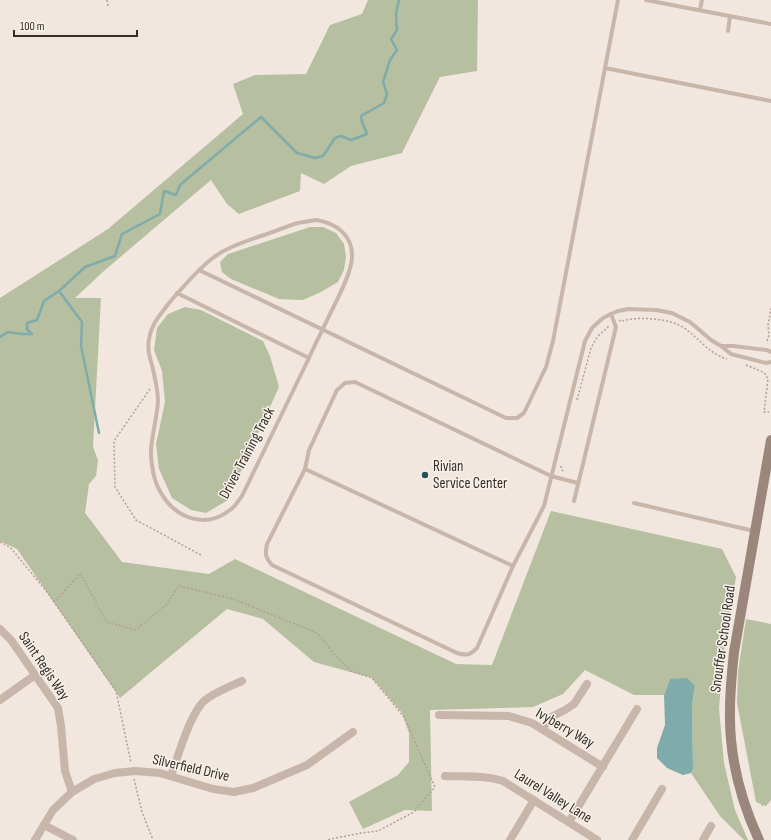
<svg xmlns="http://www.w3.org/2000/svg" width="771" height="840" font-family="'Sofia Sans Condensed',sans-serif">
<rect width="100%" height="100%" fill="#f1e7de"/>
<g fill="#b6bf9f">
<polygon points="368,0 478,0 477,71 440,77 402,153 351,166 324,184 301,173 300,191 239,214 227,204 211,180 105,270 75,298 101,298 93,447 98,460 96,476 89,484 85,513 92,522 122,562 209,574 235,559 456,664 492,665 551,511 722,549 736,577 723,657 719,709 724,763 735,810 748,840 744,840 720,816 691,773 693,769 692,704 695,686 670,679 664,695 634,695 585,670 563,694 533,707 430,710 432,811 405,810 363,829 349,802 398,775 409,762 409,733 402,713 372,678 314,662 263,619 227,609 120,698 17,549 0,541 0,298 108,229 243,114 233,84 255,75 306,74 330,25 362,14"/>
<polygon points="310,227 323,227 336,233 344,244 346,257 344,270 338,282 321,292 303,300 279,299 231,279 222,272 220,262 228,254"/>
<polygon points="185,307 201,310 263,341 270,356 279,387 228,500 206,513 191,510 172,498 159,469 156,444 165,402 162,371 154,350 157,328 168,314"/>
<polygon points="746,619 771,624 771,800 766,806 763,805 762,807 761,804 756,802 737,703 738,672"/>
</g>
<polygon fill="#7facab" points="687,678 695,686 692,704 693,769 691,773 683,775 667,768 657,758 657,748 665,725 664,695 670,679"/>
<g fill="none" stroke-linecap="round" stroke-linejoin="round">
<g stroke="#7facab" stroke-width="2.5">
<polyline points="59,291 82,322 81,346 99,433"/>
<polyline points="0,337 8,332 22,334 32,334 27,329 27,323 37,320 44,301 59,291 85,267 115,256 122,234 160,214 164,191 176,195 180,185 261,117 297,153 315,158 323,156 335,138 341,136 351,140 367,134 362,122 361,116 384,103 387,94 383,82 390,60 397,50 391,39 397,30 396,13 399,0"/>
</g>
<g stroke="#b4a095" stroke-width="1.5" stroke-dasharray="2 2" stroke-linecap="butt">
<polyline points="107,0 108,6"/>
<path d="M619,321L621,320L622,321C639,316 673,318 687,330C701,341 709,353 727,359"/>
<polyline points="767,341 769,335 768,325 771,308"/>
<polyline points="746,365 763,372 765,374 768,379 764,412 769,412"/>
<polyline points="150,389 114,441 115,487 136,520 201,555"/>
<polyline points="577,400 591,348 598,336 609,326"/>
<polyline points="561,466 561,468 564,473"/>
<polyline points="0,542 10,547 47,592 116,691 131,763"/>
<polyline points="53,601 56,601 80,573 107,622 135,630 166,605 179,586 233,599 317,633 334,654 351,671 372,678 404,717 435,787 414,812 378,831 361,833 326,840"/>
<polyline points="134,779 142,812 153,840"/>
</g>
<g stroke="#c8b6aa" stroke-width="4">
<polyline points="646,0 771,24"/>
<polyline points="700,10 702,0"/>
<polyline points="728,31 730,16"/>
<polyline points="605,68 771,101"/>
<path d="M316,220C336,223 353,235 352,257C352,272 337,300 330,314C323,329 315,344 308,360C286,405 264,451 242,496C238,501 235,507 230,510C206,529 176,519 161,493C156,485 153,474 152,465C148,445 157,422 158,401C158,390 155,379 153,369C150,358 147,350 149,339C151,324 161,314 169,303C182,288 198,269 214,257C228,247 244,242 261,236C273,232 285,227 298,223C304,222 310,221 316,220Z"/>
<polyline points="199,270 506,418 517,418 524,413 546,367 553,341 618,0"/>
<polyline points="177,293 309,358"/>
<polyline points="722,346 733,346 767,350 771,352"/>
<polyline points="305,469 513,566 544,506 585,341 592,328 603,318 611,314 618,311 628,309 656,310 672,313 690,322 711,340 721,346 731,354 766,363 771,362"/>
<polyline points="574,501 616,327 611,314"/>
<polyline points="634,503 754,531"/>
<path d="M513,566L477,648C470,655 467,656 457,653L272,565C265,557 265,554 267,544L305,469L309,450L337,390L345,383L355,382L551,476L578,483"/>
</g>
<g stroke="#c8b6aa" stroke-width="8">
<polyline points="0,629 11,640 58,708 61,726 65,771 72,792"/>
<polyline points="0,700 35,675"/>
<polyline points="439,715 509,716 532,723 603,767"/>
<polyline points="542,729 551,717 565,710 574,704 587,684"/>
<path d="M171,776C178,757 191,708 208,698C218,691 231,686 242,681"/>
<path d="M445,776C464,777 484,775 503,781L597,840"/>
<polyline points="569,822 637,709"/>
<polyline points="44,825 73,840"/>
<polyline points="35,840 53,810 72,792 94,779 115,773 135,771 160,773 213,789 234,792 253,788 307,765 353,732"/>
<polyline points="510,840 534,800"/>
<polyline points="632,840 662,789"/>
<polyline points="703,840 711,826"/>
</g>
<path stroke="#9b867c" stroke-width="10" d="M759,840C740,799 729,754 730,710C730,690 732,671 734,652L771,440"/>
</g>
<circle fill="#225455" stroke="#f8f1ea" stroke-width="1.5" cx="425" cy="475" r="4"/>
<g text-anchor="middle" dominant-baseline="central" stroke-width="3" stroke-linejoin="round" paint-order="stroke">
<g font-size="15" fill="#362d29" stroke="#f8f1ea">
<text transform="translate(247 453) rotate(-62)">Driver Training Track</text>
<text transform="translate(723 639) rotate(-82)">Snouffer School Road</text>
<text transform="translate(44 666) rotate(56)">Saint Regis Way</text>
<text transform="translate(565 728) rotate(30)">Ivyberry Way</text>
<text transform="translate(191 768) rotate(13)">Silverfield Drive</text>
<text transform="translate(553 796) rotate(32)">Laurel Valley Lane</text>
</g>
<g font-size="15" fill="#362d29" stroke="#f8f1ea" text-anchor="start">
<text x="433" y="466">Rivian<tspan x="433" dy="17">Service Center</tspan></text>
</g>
</g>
<path d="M14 30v6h123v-6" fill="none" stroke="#362d29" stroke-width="2"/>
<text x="20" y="30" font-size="12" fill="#362d29" stroke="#f8f1ea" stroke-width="3" paint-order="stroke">100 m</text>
</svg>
